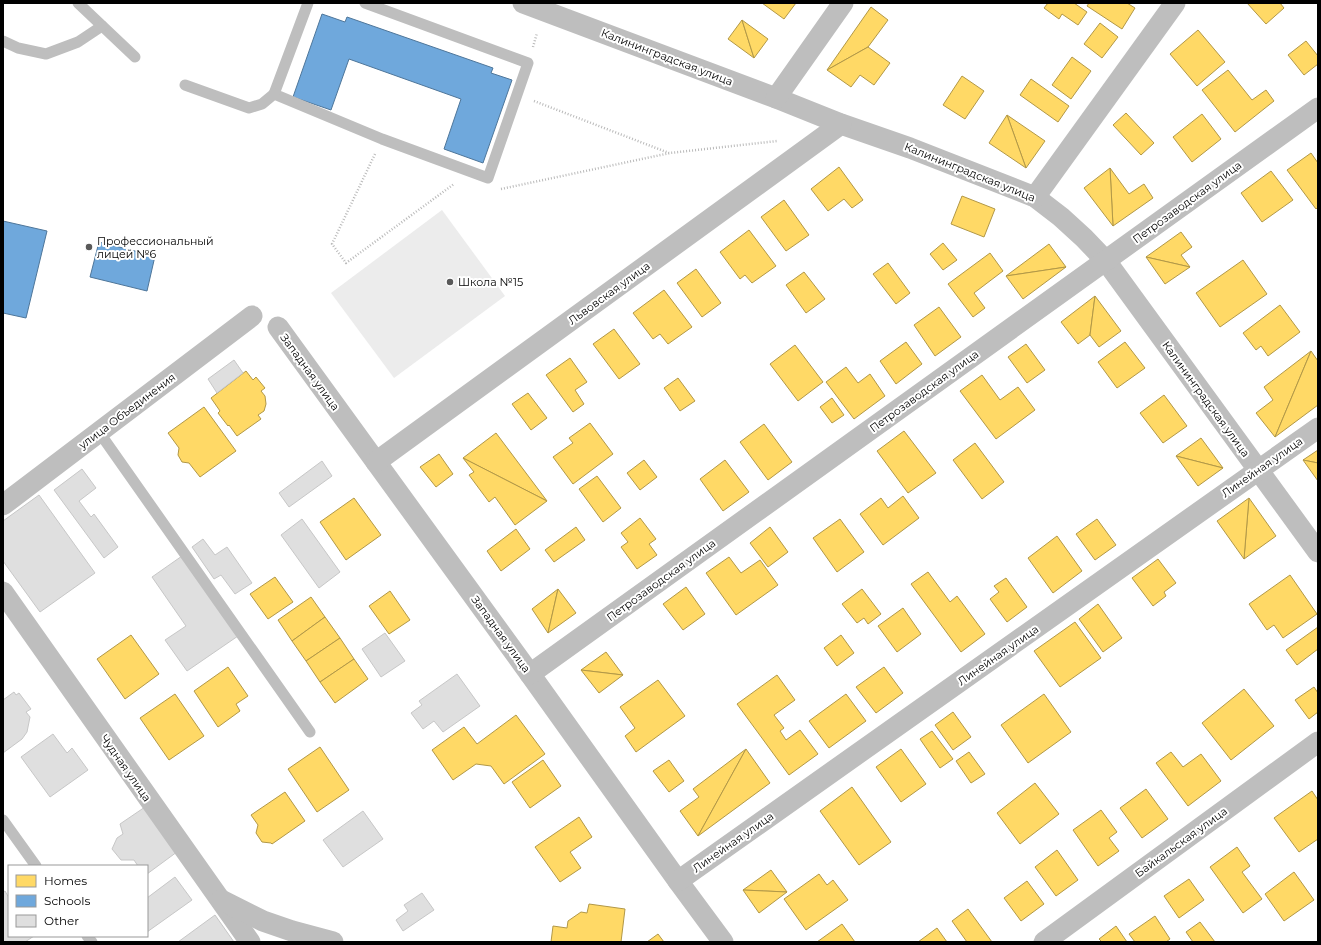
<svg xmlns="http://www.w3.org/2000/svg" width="1321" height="945" font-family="Montserrat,sans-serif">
<rect width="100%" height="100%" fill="#fff"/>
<polygon fill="#ececec" points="442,210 505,296 394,378 331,293"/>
<g fill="#ffd966" stroke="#b29847">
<polygon points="762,3 796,3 784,19"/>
<polygon points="1048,3 1074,3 1087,12 1078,25 1062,14 1059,19 1044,8"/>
<polygon points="1089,3 1127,3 1135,8 1122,29 1087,6"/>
<polygon points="1247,3 1280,3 1284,8 1266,24"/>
<polygon points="871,7 888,20 868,47 827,70"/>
<polygon points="742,20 754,58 728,39"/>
<polygon points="742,20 768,39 754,58"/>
<polygon points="1100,23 1118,37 1102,58 1084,44"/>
<polygon points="1198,30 1225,62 1197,86 1170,54"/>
<polygon points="1306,41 1318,56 1318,64 1304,75 1288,55"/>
<polygon points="868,47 890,63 874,85 860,75 851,87 827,70"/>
<polygon points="1072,57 1091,71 1071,99 1052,85"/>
<polygon points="1228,70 1252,100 1266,90 1274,101 1235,132 1202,90"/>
<polygon points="962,76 984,91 965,119 943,105"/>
<polygon points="1031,79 1069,106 1058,122 1020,95"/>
<polygon points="1126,113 1154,143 1141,155 1113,125"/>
<polygon points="1202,114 1221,139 1192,162 1173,137"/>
<polygon points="1007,115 1045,141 1026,168"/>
<polygon points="1007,115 1026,168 989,143"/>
<polygon points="1311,153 1318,163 1318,207 1316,209 1287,170"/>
<polygon points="839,167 863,200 852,208 844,199 828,211 811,189"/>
<polygon points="1110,168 1129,194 1144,184 1153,198 1113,226"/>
<polygon points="1110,168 1113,226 1084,188"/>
<polygon points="1271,171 1293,200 1262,222 1241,193"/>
<polygon points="962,196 995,209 984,237 951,224"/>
<polygon points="784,200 809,235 786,251 761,217"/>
<polygon points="749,230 776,266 752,283 745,275 740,279 720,252"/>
<polygon points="1181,232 1192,247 1181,255 1190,267 1146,257"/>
<polygon points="943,243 957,260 943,270 930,254"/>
<polygon points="1049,244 1066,267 1006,276"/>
<polygon points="990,253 1003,271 974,293 985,308 973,317 948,284"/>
<polygon points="1146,257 1190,267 1165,284"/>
<polygon points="1243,260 1267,294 1220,327 1196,293"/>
<polygon points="888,263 910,293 896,304 873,274"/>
<polygon points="1066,267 1023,299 1006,276"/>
<polygon points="696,269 721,303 702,317 677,283"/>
<polygon points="804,272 825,299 806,313 786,285"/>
<polygon points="664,290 692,327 668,344 660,334 653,339 633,313"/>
<polygon points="1095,296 1090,335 1078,344 1061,322"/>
<polygon points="1095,296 1121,331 1099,347 1090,335"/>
<polygon points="1280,305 1300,332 1268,356 1261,346 1256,350 1243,333"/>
<polygon points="939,307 961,337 935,356 914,325"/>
<polygon points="614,329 640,364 619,379 593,344"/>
<polygon points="906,342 922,364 896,384 880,361"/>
<polygon points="1125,342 1145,368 1117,388 1098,362"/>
<polygon points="1026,344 1045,370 1027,383 1008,357"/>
<polygon points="795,345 823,382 798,401 770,364"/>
<polygon points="1311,351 1275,437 1256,413 1273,400 1264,387"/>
<polygon points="1311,351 1318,361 1318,405 1275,437"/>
<polygon points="570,358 587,382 575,390 584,404 573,412 546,375"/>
<polygon points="846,367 858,383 870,374 885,396 854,419 826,382"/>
<polygon points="246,371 253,380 256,377 265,388 261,391 265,396 266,404 264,411 258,415 261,419 237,436 229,425 228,426 218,413 220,411 211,398"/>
<polygon points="982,375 1000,400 1018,387 1035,410 996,439 960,391"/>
<polygon points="678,378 695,401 680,411 664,388"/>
<polygon points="528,393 547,418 531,430 512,404"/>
<polygon points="1164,395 1187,426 1163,443 1140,413"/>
<polygon points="832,398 844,415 832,423 820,407"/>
<polygon points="204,407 236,451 200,477 189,463 182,462 178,455 179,448 168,433"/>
<polygon points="590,423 613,454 573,484 553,457 573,443 569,438"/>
<polygon points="764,424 792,462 768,480 740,442"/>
<polygon points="904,431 936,473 908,493 877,451"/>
<polygon points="496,433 547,501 463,458"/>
<polygon points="1201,438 1223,468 1176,456"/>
<polygon points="975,443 1004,482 982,499 953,460"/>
<polygon points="1318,450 1318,463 1303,460"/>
<polygon points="439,454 453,474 436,487 420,467"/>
<polygon points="1176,456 1223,468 1198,486"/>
<polygon points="463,458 547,501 515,525 495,497 489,502 469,475 474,472"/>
<polygon points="644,460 657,477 640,490 627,473"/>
<polygon points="725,460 749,492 723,511 700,479"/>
<polygon points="1303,460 1318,463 1318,481"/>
<polygon points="597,476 621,508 603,522 579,489"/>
<polygon points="903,496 919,518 883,545 860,514 881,498 888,508"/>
<polygon points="354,498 381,535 346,560 320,522"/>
<polygon points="1249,498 1276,536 1244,559"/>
<polygon points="1249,498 1244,559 1217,521"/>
<polygon points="640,518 656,539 649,544 657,555 637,569 621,547 628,542 621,533"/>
<polygon points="840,519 864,552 837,572 813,538"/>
<polygon points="1097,519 1116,545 1095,560 1076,534"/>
<polygon points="576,527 585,540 554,562 545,550"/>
<polygon points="770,527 788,552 768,567 750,543"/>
<polygon points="516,529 530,549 501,571 487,551"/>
<polygon points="1057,536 1082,571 1053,593 1028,558"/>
<polygon points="729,557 741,573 760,560 778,585 736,615 706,573"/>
<polygon points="1158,559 1176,583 1164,592 1166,596 1153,606 1132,578"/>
<polygon points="928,572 950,602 957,596 985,634 961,652 911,584"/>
<polygon points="1290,575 1317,614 1283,638 1274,625 1267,630 1249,604"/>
<polygon points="275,577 293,602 268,619 250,594"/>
<polygon points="1006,578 1027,607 1007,622 990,599 999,592 994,586"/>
<polygon points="686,587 705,614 683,630 663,604"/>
<polygon points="558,589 548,633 532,609"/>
<polygon points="558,589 576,613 548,633"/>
<polygon points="862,589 881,614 868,624 864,618 857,623 842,604"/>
<polygon points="390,591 410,620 389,634 369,606"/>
<polygon points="311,597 325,617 292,641 278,620"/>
<polygon points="1098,604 1122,638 1103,652 1079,619"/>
<polygon points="903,608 921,634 897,652 878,626"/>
<polygon points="325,617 340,638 306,661 292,641"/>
<polygon points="1075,622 1101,658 1060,687 1034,651"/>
<polygon points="1318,627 1318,649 1297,665 1286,650"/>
<polygon points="131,635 159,674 125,699 97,659"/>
<polygon points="841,635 854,653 837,666 824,648"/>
<polygon points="340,638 354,659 320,682 306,661"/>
<polygon points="606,652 623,675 581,670"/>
<polygon points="354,659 368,679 335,703 320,682"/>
<polygon points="228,667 248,696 236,704 240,711 218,727 194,691"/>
<polygon points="884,667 903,693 876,713 856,687"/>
<polygon points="581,670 623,675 599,693"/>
<polygon points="777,675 795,700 774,715 784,728 780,731 786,740 800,730 818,754 789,775 737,704"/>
<polygon points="658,680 685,716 636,752 625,736 635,728 620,707"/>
<polygon points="1314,687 1318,693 1318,712 1309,719 1295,700"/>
<polygon points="1244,689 1274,726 1231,760 1202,723"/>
<polygon points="175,694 204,736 169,760 140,718"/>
<polygon points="846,694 866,721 829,748 809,721"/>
<polygon points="1044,694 1071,732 1028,763 1001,725"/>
<polygon points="953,712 971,737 953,750 935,725"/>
<polygon points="516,715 545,754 504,784 491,766 476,764 453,780 432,750 464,727 477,744"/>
<polygon points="932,731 953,759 940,768 920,739"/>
<polygon points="320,747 349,790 317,812 288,769"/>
<polygon points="746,749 698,836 680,811 699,797 693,789"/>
<polygon points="746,749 770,783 698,836"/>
<polygon points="901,749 926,784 901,802 876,767"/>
<polygon points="969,752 985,774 971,783 956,761"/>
<polygon points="1171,752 1183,767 1201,754 1221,781 1188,806 1156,763"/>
<polygon points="543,760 561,786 530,808 512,782"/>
<polygon points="669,760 684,781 669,792 653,771"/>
<polygon points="1035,783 1059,814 1020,844 997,813"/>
<polygon points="852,787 891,842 859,865 820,811"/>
<polygon points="1146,789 1168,819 1142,838 1120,808"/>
<polygon points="1312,791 1318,800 1318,839 1299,852 1274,818"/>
<polygon points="285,792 305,821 272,844 271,843 262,842 256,833 258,825 251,815"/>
<polygon points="1101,810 1117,832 1109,838 1119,851 1098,866 1073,830"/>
<polygon points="579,817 592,837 570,852 581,868 560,882 535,847"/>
<polygon points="1237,847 1250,866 1242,872 1262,899 1243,913 1210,867"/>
<polygon points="1057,850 1078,880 1056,896 1035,867"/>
<polygon points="771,870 787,892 743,890"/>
<polygon points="1294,872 1314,900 1284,921 1265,894"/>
<polygon points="819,874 827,885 833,880 848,900 806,930 784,899"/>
<polygon points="1189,879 1204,900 1179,918 1164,896"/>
<polygon points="1027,881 1044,904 1021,921 1004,898"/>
<polygon points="743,890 787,892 759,913"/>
<polygon points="589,904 625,909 621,942 551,942 553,926 567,928 568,921 581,912 587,913"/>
<polygon points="968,909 992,942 967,942 952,921"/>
<polygon points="1155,916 1170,939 1166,942 1135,942 1129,934"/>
<polygon points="1200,922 1215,942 1193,942 1186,932"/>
<polygon points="842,924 855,942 817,942"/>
<polygon points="1116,926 1127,942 1102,942 1099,939"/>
<polygon points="937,928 947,942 918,942"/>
<polygon points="658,934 664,942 647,942"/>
</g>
<g fill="#6fa8dc" stroke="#4e769a">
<polygon points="322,14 345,22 347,17 493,68 491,73 512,80 483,163 444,149 461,99 349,59 331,110 293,97"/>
<polygon points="3,221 47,231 26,318 3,313"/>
<polygon points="99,242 155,256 147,291 90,277"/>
</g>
<g fill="#dfdfdf" stroke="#c7c7c7">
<polygon points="234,360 243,373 217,393 208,379"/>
<polygon points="322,461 332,476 289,507 279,493"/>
<polygon points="82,469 96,488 79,501 91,517 94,514 118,547 104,558 54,490"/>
<polygon points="39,495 95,573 40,612 3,561 3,521"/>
<polygon points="302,519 340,572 319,588 281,535"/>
<polygon points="203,539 215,555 227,547 252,583 235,594 221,575 214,579 192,547"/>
<polygon points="182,556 238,636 187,671 165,640 186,626 152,577"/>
<polygon points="385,633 405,661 381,677 362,649"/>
<polygon points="457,674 480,706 443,732 434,721 423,729 411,713 422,705 419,701"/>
<polygon points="14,692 16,695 19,693 31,709 26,712 30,717 27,732 22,739 3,753 3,700"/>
<polygon points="53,734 67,753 72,748 88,770 50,797 21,757"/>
<polygon points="145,807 181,849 147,874 147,866 138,866 134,860 121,860 112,849 117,838 123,834 120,824"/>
<polygon points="363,811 383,839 343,867 323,840"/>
<polygon points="175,877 192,900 147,932 147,898"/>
<polygon points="5,891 9,898 9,936 34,936 25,942 3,942 3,892"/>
<polygon points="422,893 434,910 403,931 396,920 408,911 404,905"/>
<polygon points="215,915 234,942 178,942"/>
</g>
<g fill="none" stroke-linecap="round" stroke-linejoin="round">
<g stroke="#b9b9b9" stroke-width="2.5" stroke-dasharray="1 2" stroke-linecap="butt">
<polyline points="533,47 537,33"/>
<polyline points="534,101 669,153"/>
<polyline points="375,154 332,244 346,263 454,184"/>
<polyline points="501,189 670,153 777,141"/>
</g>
<g stroke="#bebebe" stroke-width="11">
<polyline points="78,3 135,57"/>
<polyline points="308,3 274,94 382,139 488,178 528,63 365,3"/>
<polyline points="3,41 18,48 46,54 78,42 102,26"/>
<polyline points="185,85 249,108 262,104 274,94"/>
<polyline points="99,432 310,732"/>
<polyline points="3,820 36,866"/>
<polyline points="87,936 92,942"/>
</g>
<g stroke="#bebebe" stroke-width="21">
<polyline points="523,3 776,98 841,124 910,148 1035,197 1061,217 1084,238 1106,261 1318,552"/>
<polyline points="776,98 843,3"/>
<polyline points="1035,197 1175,3"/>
<polyline points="278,327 530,674 678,881 723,942"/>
<polyline points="376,462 841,124"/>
<polyline points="3,505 252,316"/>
<polyline points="3,592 250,942"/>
<polyline points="530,674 1318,108"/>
<polyline points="678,881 1318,428"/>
<polyline points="221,900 263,921 292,931 333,942"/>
<polyline points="1044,942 1318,742"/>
</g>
</g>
<g fill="#595959" stroke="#fff" stroke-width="1.5">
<circle cx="89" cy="247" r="4"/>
<circle cx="450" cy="282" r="4"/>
</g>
<g text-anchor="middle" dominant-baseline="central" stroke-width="4" stroke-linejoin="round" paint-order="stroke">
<g font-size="11" fill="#000" stroke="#fff">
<text transform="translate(667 57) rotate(21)">Калининградская улица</text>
<text transform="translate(970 172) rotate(22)">Калининградская улица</text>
<text transform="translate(1187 202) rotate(-36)">Петрозаводская улица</text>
<text transform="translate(609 293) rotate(-36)">Львовская улица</text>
<text transform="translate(310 372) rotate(54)">Западная улица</text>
<text transform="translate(924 391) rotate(-36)">Петрозаводская улица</text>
<text transform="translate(1206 399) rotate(54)">Калининградская улица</text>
<text transform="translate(127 411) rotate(-37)">улица Объединения</text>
<text transform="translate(1262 467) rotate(-35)">Линейная улица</text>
<text transform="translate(661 580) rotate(-36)">Петрозаводская улица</text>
<text transform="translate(501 634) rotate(54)">Западная улица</text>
<text transform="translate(998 655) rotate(-35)">Линейная улица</text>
<text transform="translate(126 768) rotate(55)">Чудная улица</text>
<text transform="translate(733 842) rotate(-35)">Линейная улица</text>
<text transform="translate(1181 842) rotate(-36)">Байкальская улица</text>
</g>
<g font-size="11" fill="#000" stroke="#fff" text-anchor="start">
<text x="97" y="241">Профессиональный<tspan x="97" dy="13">лицей №6</tspan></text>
<text x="458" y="282">Школа №15</text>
</g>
</g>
<rect width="1321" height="945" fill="none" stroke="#000000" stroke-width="8"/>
<rect x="8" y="865" width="140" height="72" fill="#ffffff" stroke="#999999"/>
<rect x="16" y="875" width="20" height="12" fill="#ffd966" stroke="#999999"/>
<text x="44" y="885" font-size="12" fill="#000000">Homes</text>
<rect x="16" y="895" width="20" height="12" fill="#6fa8dc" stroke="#999999"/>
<text x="44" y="905" font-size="12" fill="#000000">Schools</text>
<rect x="16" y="915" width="20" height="12" fill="#dfdfdf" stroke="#999999"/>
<text x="44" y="925" font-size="12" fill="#000000">Other</text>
</svg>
